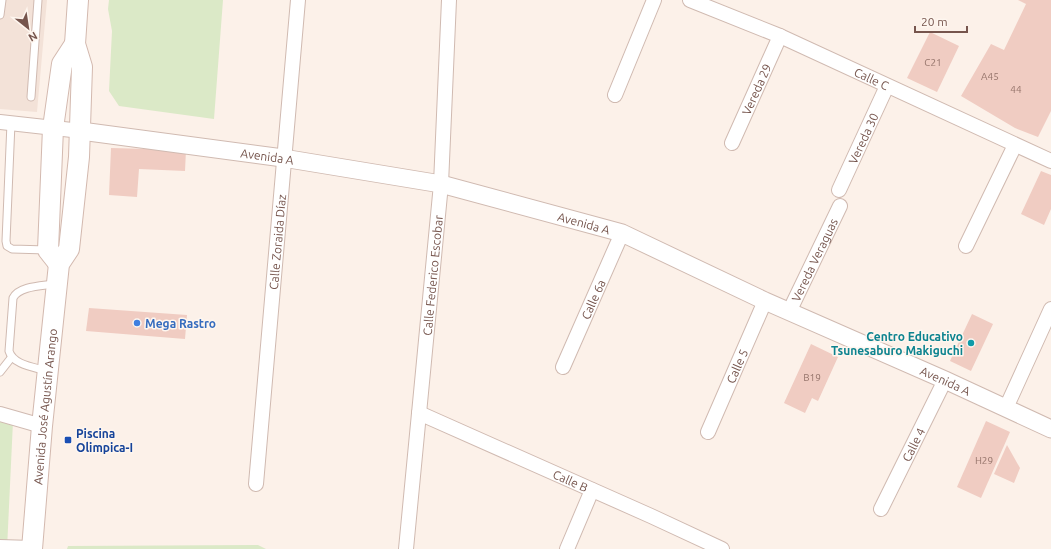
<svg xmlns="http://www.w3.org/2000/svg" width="1051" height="549" font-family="Ubuntu,sans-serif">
<rect width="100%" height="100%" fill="#fcf1e9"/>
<polygon fill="#f3e2d8" points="0,0 47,0 37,112 0,109"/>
<g fill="#dbe9c7">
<polygon points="109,0 223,0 214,119 119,106 109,91 112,31 108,9"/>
<polygon points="0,417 13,421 7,549 0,549"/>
<polygon points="258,545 266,549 67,549 68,546"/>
</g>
<g fill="#f0ccc2">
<polygon points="1018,0 1051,0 1051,111 1038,137 1015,128 961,96 991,44 1004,50 1026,4"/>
<polygon points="930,32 959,46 937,92 907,78"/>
<polygon points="111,148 186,150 185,171 139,169 137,197 109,195"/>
<polygon points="1041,171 1051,175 1051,209 1044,225 1021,214"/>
<polygon points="89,308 187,315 185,339 86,331"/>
<polygon points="972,314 993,324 971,371 950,361"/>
<polygon points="811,344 838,357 818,401 812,398 805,413 784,403"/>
<polygon points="986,421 1010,432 981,498 957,487"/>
<polygon points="1007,445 1020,468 1014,483 994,474"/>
</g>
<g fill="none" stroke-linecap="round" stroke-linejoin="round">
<defs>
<g id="service">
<polyline points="0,15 2,0"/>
<polyline points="31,97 38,0"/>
<polyline points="11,123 6,241 7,246 12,249 47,250"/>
<path d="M47,371C34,367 13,365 9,351L13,298C19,286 42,286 54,284"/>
<polyline points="0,372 11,358"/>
</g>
<g id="minor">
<path id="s1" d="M690,0L780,36L1051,161"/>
<polyline points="615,95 654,0"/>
<polyline points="0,122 81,131"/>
<path id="s2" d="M732,143L780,36"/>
<path id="s3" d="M839,190L887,86"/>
<polyline points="966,246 1015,145"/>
<path id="s4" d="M789,312L840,206"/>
<path id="s5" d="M563,367L622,233"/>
<polyline points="1006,408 1051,309"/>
<path id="s6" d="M419,413L651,516L722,549"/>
<polyline points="0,414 42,426"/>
<path id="s7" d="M708,432L765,301"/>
<path id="s8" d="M256,484L298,0"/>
<path id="s9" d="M881,509L945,380"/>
<polyline points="0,547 32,548"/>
<path id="s10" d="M406,549L441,184L449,0"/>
<polyline points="567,549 592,490"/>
</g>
<g id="tertiary">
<path id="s11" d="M81,131L283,158L441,184L622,233L765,301L945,380L1051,429"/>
</g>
<g id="secondary">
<polyline points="59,264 48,250 53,128 62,64 75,44"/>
<path id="s12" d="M32,549L42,426L57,283L59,264L69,249L79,157L82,67L75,44L78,0"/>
</g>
</defs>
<use href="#service" stroke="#d0bab1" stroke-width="9"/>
<use href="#minor" stroke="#d0bab1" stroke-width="16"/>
<use href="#tertiary" stroke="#d0bab1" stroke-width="19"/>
<use href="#secondary" stroke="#d3b9af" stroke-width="22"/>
<use href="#service" stroke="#fff" stroke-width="7"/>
<use href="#minor" stroke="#fff" stroke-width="14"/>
<use href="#tertiary" stroke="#fff" stroke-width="17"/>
<use href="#secondary" stroke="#fff" stroke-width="20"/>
</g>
<circle fill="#3f7fe0" stroke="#fef6ef" stroke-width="1.5" cx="137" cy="323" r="4"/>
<circle fill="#0f9aa8" stroke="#fef6ef" stroke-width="1.5" cx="971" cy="343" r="4"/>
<rect fill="#1a4fb4" stroke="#fef6ef" stroke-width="1.5" x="64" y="436" width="8" height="8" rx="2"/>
<g text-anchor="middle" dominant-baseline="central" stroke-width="3" stroke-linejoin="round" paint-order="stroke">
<g font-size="10" fill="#94736a">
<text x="933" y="62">C21</text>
<text x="990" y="76">A45</text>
<text x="1016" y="89">44</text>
<text x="812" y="377">B19</text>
<text x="984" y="460">H29</text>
</g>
<g font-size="12" fill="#76554d" stroke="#fef6ef">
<text stroke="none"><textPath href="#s1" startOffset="198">Calle C</textPath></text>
<text stroke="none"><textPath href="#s2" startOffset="59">Vereda 29</textPath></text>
<text stroke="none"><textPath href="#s3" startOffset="57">Vereda 30</textPath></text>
<text stroke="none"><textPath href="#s11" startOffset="188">Avenida A</textPath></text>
<text stroke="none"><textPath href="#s11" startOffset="512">Avenida A</textPath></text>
<text stroke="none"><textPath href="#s8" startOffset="243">Calle Zoraida Díaz</textPath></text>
<text stroke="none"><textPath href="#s4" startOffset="58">Vereda Veraguas</textPath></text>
<text stroke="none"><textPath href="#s10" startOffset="275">Calle Federico Escobar</textPath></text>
<text stroke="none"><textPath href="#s5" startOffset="74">Calle 6a</textPath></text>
<text stroke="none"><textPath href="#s7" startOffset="72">Calle 5</textPath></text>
<text stroke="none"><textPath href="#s11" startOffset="907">Avenida A</textPath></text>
<text stroke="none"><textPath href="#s12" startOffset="143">Avenida José Agustín Arango</textPath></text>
<text stroke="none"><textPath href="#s9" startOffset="72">Calle 4</textPath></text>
<text stroke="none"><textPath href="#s6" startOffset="166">Calle B</textPath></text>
</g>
<g font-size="12" font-weight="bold" fill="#366cbe" stroke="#fef6ef" text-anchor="start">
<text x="145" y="323">Mega Rastro</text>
</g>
<g font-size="12" font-weight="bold" fill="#0d838f" stroke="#fef6ef" text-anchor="end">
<text x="963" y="336">Centro Educativo<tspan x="963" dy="14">Tsunesaburo Makiguchi</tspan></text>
</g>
<g font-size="12" font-weight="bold" fill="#164399" stroke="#fef6ef" text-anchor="start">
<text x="76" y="433">Piscina<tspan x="76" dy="14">Olimpica-I</tspan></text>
</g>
</g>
<g transform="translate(28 28) rotate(150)" stroke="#fef6ef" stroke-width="3" paint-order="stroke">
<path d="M0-3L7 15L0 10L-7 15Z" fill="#76554d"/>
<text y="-6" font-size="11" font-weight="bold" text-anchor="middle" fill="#76554d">N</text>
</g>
<path d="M915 26v6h52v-6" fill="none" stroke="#76554d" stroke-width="2"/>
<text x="921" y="26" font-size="12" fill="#76554d" stroke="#fef6ef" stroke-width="3" paint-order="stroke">20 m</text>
</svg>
